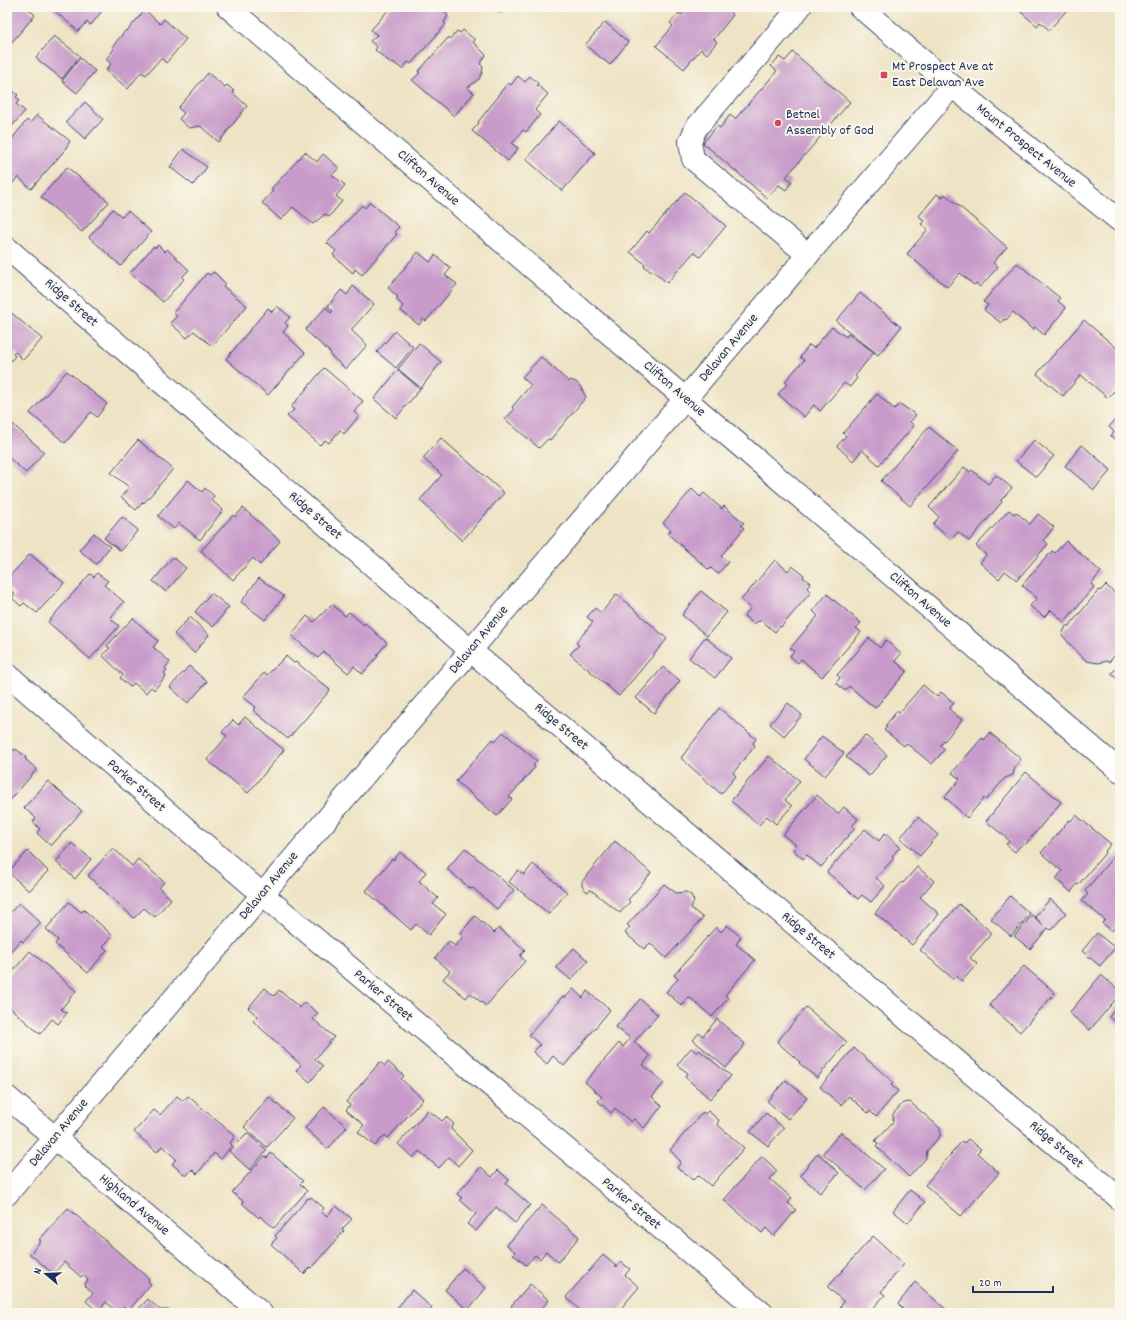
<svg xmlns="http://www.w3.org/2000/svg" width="1127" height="1320" font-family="Dekko,sans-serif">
<rect width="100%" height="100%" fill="#fbf7ec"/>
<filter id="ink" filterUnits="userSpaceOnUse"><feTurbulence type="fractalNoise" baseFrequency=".025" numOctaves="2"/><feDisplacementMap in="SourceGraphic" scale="8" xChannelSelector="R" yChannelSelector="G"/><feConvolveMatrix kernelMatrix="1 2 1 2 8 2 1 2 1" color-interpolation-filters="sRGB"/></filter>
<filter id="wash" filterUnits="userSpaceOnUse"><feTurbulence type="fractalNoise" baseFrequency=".012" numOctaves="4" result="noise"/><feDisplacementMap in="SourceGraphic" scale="16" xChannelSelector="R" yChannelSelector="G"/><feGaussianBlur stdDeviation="0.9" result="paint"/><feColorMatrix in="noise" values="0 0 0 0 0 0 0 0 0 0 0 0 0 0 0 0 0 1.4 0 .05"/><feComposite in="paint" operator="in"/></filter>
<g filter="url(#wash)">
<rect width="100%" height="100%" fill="#eee3c4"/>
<g id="blocks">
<g fill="#c89bca">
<polygon points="7,7 26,7 35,15 7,48"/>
<polygon points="50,7 105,7 91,25 87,22 78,31"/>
<polygon points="391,7 439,7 448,15 444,23 446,24 411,64 408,62 402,69 393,62 392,64 375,50 377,47 370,41 377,35 371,30"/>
<polygon points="495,7 507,7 501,13"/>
<polygon points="688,7 724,7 733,15 714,39 717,42 707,54 701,49 684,69 656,46 673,26 670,23 679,13 682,15"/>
<polygon points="1015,7 1066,7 1068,9 1049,30 1040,22 1037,26"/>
<polygon points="145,10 160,24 164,19 186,39 166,63 161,58 146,75 141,72 128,89 106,70 111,64 106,59 114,49 112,47 126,30 127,31"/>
<polygon points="605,22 628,42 610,65 585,45"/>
<polygon points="463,30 475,40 473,42 486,55 480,64 483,67 482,73 479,79 467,88 474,93 454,116 412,80 420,73 418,72 448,38 451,38 457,31 460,33"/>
<polygon points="54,36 80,56 62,79 36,58"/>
<polygon points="793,52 850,102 786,177 792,181 786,190 779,185 767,198 703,143 717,126 720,128 730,115 735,119 777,71 771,66 779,57 785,61"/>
<polygon points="80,58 95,71 77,93 62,81"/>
<polygon points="208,73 225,87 227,85 234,91 233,93 247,106 219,142 200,126 189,128 179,119 184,113 178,108"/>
<polygon points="518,76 525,82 530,76 538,83 537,85 548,94 535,110 540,115 526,132 523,130 512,144 518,148 508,161 472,131 479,123 478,122 498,97 497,96 508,83 511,85"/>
<polygon points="7,87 18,95 16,97 20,100 16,104 25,111 7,132"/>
<polygon points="85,102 103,119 85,139 66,122"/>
<polygon points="37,115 70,141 64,151 31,189 18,177 11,185 7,182 7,145 27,120 30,123"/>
<polygon points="559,121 595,153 562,191 526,159"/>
<polygon points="183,149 207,167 193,185 170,167"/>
<polygon points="305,152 317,162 323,154 339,168 332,175 345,185 336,196 342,201 329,217 325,214 313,224 293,207 281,220 262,203 273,191 271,189"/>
<polygon points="67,167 109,202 82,232 41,197"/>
<polygon points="685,192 726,226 700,257 694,252 667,283 652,270 651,272 644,266 645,264 630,252 647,231 649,233"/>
<polygon points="937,194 942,198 945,194 1007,247 993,263 998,267 980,287 976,283 974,285 960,273 947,287 907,254 928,229 921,224 924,221 919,216"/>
<polygon points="370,202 399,227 394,232 397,234 362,275 355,269 353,273 333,255 336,251 327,243 362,205 365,208"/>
<polygon points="113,209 122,217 128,211 151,232 121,266 89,237"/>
<polygon points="158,245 165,252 167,249 189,270 182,277 184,279 163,302 130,273 154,246 155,248"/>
<polygon points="418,252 430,262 435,255 451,268 445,275 457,284 426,321 423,319 419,325 400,310 403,306 396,299 398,297 388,288"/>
<polygon points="1017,263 1060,298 1058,301 1066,308 1044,335 1035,327 1033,330 1013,312 1006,320 1004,319 1001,323 984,310 988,305 983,302"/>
<polygon points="214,272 225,283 223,286 247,306 212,346 194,331 187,338 170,323 177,316 173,313 207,273 210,275"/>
<polygon points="353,286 374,304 351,330 367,345 346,369 330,355 331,353 305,330 326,307 331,313 333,311 328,306 341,290 347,295"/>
<polygon points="860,293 901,327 878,355 836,321"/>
<polygon points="277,306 290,317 285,323 288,326 283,332 305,353 268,395 226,359 268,308 272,312"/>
<polygon points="7,309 42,339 23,360 15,352 13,354 15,356 7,365"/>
<polygon points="1084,320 1120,351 1120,384 1108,398 1081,375 1063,396 1037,374"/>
<polygon points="832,327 846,337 848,334 874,352 855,376 857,378 850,387 844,383 820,411 814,405 804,417 778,394 787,384 785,381 804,360 800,357 809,345 814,348"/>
<polygon points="395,331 413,347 396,368 377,352"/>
<polygon points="419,343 441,362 421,388 398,369"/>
<polygon points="541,357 569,382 570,380 576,382 580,386 586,397 550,440 548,439 539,448 505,419 514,410 512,407 531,385 522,377"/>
<polygon points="324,368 363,401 354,412 359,416 344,434 340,430 329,443 325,440 320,445 287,416 294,410 291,407"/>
<polygon points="398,370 420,389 396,418 374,399"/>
<polygon points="67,371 107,404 97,417 91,412 65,443 30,413"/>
<polygon points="877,394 894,409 900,404 916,415 910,422 914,426 879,465 862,450 853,461 837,446 846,436 843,433"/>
<polygon points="1120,414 1120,444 1111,436 1114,432 1109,427"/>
<polygon points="8,420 44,452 26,473 7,456"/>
<polygon points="929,427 958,451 910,506 881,481"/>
<polygon points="441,438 504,493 462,541 420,500 442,475 423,458"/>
<polygon points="138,440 173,469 144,503 143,502 136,510 121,497 129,487 111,473"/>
<polygon points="1034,440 1054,456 1036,477 1016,461"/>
<polygon points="1082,445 1111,470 1094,490 1065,466"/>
<polygon points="964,467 970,472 972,470 988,484 996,475 1012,488 1001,500 1002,502 969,541 958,532 951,540 933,524 939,517 929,507"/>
<polygon points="188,480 202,492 205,488 214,496 211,500 223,510 200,540 179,523 174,529 158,516"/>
<polygon points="692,489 700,497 704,493 722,509 724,506 744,523 741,525 744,528 721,556 728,562 718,574 711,568 709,570 668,534 671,530 663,523"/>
<polygon points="243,508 280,541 260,565 253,558 233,580 201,551 233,515 235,517"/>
<polygon points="1009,510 1014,514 1016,512 1030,524 1038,514 1054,527 1044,540 1048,544 1017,580 1005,571 999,579 980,563 986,555 976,546"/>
<polygon points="122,517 138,530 121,551 104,538"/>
<polygon points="94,533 110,547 96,564 79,550"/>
<polygon points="1066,541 1101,572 1091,584 1094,587 1064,622 1051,610 1044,617 1030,606 1037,598 1022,585 1052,551 1055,553"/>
<polygon points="30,554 64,583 37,613 24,603 21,606 12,598 15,594 7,587 7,579"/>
<polygon points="173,557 186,568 166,592 153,581"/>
<polygon points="775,560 788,571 792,566 804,575 803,577 810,583 807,588 811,592 781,627 780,626 775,632 761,620 759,622 758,621 754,624 744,616 751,608 741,600"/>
<polygon points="97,573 108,581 104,585 124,602 110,618 119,626 90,659 48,622 90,574 94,577"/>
<polygon points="259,578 284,596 265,620 241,602"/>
<polygon points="1106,585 1120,598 1120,649 1109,662 1107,661 1098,663 1087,661 1080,656 1062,635 1066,626 1069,626 1099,590 1100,591"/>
<polygon points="701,591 727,612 707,636 682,615"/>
<polygon points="211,593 229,607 213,627 195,612"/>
<polygon points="617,594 667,639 619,696 570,654 579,645 576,643 593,622 587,617 595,608 601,613"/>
<polygon points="827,594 861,623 856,628 861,632 822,677 801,659 798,663 790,656 794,651 790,648 818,616 813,611"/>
<polygon points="332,604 345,616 349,612 364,625 365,623 387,643 377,655 378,656 362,674 354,666 348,673 324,652 318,658 291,635 307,616 314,622"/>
<polygon points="190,617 209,635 194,653 174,634"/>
<polygon points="133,618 158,641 153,647 170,662 165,668 167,670 164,673 166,676 154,690 151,687 146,693 134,683 130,687 120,678 123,675 102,655 110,648 107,646"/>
<polygon points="705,637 731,658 715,678 689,658"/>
<polygon points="869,638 880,648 886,640 901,654 895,661 907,671 875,708 849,686 845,691 836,683 840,678 837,675"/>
<polygon points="286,656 294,663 296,662 330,690 288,739 253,710 256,707 243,697 264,673 267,675"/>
<polygon points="1120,661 1120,681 1111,674 1117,667 1116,666"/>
<polygon points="189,666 207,682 188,703 170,687"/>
<polygon points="663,667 680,681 654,713 636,698"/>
<polygon points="923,685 937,697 941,692 954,703 949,709 962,720 940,746 945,749 932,764 906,743 904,746 884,730 887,727 885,726 897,711 899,713"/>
<polygon points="788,703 802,715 784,736 770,724"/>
<polygon points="719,708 756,739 753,743 755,746 733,773 736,776 721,794 681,758"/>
<polygon points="245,717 284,750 248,793 207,760 227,736 222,732 233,720 238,725"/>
<polygon points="503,732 537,761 533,765 535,767 509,797 512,799 497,816 456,781 493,739 495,741"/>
<polygon points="990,733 1021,759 1015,767 1013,775 1005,778 986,800 984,798 967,818 945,797 960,779 952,773 982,738 984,740"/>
<polygon points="865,735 887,755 869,776 846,757"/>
<polygon points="822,736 844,753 825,776 804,759"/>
<polygon points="7,744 15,751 16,749 26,757 25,759 37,769 7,804"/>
<polygon points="769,756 800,781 785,800 792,806 776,824 767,816 759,825 731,801"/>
<polygon points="1026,772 1061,802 1025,845 1023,843 1015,852 1006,844 1010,841 986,821"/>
<polygon points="48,781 82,811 51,846 37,833 40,829 33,822 36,818 24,808"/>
<polygon points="817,795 838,814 844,807 858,819 852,826 854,829 821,867 807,855 803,859 793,850 797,846 783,835"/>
<polygon points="1076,815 1111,844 1105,851 1106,852 1078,885 1077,884 1071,892 1056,879 1062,871 1041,853 1069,820 1071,821"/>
<polygon points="918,817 938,835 920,856 900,838"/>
<polygon points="865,829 879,841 885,833 900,847 892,856 894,858 876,878 885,886 871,902 862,895 858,899 827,872"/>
<polygon points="615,841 651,873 628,900 630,902 620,913 591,890 587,892 582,886 582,882 587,875"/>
<polygon points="72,843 91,859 75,879 56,862"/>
<polygon points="113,848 132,866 138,859 164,882 159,888 171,899 155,917 144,908 134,918 88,876"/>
<polygon points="465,848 514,890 497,909 473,888 471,889 447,869"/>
<polygon points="28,851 48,871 29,891 8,872"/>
<polygon points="400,852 426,872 419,881 438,898 433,904 446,914 429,935 416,924 411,930 366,891 392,859 394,860"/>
<polygon points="1120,852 1120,921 1112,931 1102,923 1105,920 1082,901 1088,894 1085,891 1113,857 1115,859"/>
<polygon points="533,864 567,892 549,914 509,882 518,870 524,875"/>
<polygon points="917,867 934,881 920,897 939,914 912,945 875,913 902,882 903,883"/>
<polygon points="664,884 676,893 686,892 691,895 694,901 691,908 703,918 666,958 650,943 644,949 625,933 630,927 627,925"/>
<polygon points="1010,896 1030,914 1011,936 991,919"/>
<polygon points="1050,899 1066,913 1051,930 1048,928 1030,949 1014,936 1032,915 1043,925 1035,917"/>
<polygon points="69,902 81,912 84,910 113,936 103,946 107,950 88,973 55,944 58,940 46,929"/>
<polygon points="19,903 41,923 23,942 21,940 7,955 7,916"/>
<polygon points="959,904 992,933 970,958 977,964 962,981 956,976 953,979 920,950"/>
<polygon points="475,916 494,933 499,928 525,950 520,956 525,961 486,1006 470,993 466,998 443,979 450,971 435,958 449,941 455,946 463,937 460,934"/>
<polygon points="727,925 741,937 736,944 755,960 725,995 728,998 712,1017 689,997 682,1006 666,992 678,979 674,975 716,927 721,932"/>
<polygon points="1097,933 1115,948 1100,966 1082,951"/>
<polygon points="574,948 588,961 571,980 556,967"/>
<polygon points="30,951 76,991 61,1009 67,1013 58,1024 52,1019 40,1034 7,1005 7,978"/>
<polygon points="1024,966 1055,993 1020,1032 989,1005"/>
<polygon points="1101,975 1120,991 1120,994 1090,1030 1069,1013"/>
<polygon points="265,988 274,996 279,990 300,1008 304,1002 318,1013 313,1019 334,1037 315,1059 323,1066 310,1082 296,1070 301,1065 253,1021 258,1016 248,1008"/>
<polygon points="573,989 583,998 587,991 610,1010 564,1066 553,1056 547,1064 533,1052 540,1045 529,1035 563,996 565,998"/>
<polygon points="640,999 658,1015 634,1042 650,1056 643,1065 664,1083 652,1097 662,1106 644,1128 634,1119 631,1122 615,1108 611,1113 598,1101 602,1097 585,1082 619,1043 623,1047 630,1038 616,1027"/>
<polygon points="1120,1002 1120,1026 1109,1017"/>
<polygon points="806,1007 847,1042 817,1078 799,1063 800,1062 777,1042"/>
<polygon points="717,1019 745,1044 726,1068 693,1040 699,1033 703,1036"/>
<polygon points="691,1048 697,1053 699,1050 731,1076 710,1099 685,1077 688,1073 677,1065"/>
<polygon points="854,1048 893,1082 891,1085 898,1091 876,1117 870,1111 868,1113 849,1096 841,1105 820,1087"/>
<polygon points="380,1062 385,1066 388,1062 404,1076 401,1079 423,1099 388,1138 385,1135 375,1146 358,1132 364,1125 346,1110 350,1105 346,1102"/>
<polygon points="786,1080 807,1098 788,1119 767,1101"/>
<polygon points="177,1096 183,1101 188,1096 235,1136 230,1143 232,1145 221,1159 214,1153 197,1174 192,1169 186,1176 172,1164 176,1159 162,1146 157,1152 134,1132 154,1110 160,1115"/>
<polygon points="269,1097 293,1118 267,1147 244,1127"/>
<polygon points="910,1102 940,1128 940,1136 927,1151 926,1158 909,1177 876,1146 878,1143 875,1141 893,1122 893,1114 903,1103"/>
<polygon points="324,1107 347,1127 328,1149 305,1128"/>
<polygon points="428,1110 442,1121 446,1117 454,1124 451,1129 472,1150 458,1166 449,1157 439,1168 419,1151 413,1158 398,1144"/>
<polygon points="708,1111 719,1120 717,1124 744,1148 711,1186 698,1175 693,1180 677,1168 681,1162 670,1150 703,1112 705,1114"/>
<polygon points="766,1113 784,1128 768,1146 750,1132"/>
<polygon points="841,1132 884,1169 865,1190 823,1153"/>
<polygon points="247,1133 267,1150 250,1170 229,1151"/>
<polygon points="968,1139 981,1149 977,1153 999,1173 961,1216 925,1185 962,1141 964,1143"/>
<polygon points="271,1153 303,1181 300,1184 307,1191 274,1228 260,1216 259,1218 242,1203 244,1202 232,1192 265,1156 267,1158"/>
<polygon points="818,1153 839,1173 820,1193 800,1175"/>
<polygon points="762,1156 777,1171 770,1179 792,1198 788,1203 796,1210 774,1236 766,1228 762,1233 724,1200"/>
<polygon points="481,1167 492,1177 498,1170 509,1180 506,1184 530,1205 515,1223 496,1207 476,1231 467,1224 476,1214 460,1200 462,1198 457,1194"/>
<polygon points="910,1190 925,1202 908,1223 893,1211"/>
<polygon points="311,1197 324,1208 321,1212 327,1216 336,1206 352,1219 342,1229 344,1231 312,1268 311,1267 304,1274 271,1244 277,1238 275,1236 308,1198 309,1199"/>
<polygon points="542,1205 579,1237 558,1262 546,1251 540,1259 535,1255 526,1265 513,1254 515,1252 507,1245"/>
<polygon points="68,1208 149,1279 148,1281 151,1284 129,1310 124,1306 118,1313 106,1302 98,1312 86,1301 93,1293 84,1285 88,1280 83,1275 81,1277 64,1262 53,1274 30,1254 41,1241 39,1240"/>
<polygon points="873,1236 904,1264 881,1292 885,1295 868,1313 847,1313 840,1307 844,1302 828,1287"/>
<polygon points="603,1255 617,1267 621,1262 630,1269 625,1275 639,1287 617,1313 583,1313 566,1297"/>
<polygon points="463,1268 486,1288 468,1310 445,1290"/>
<polygon points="915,1282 950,1313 907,1313 898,1304"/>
<polygon points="530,1284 549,1300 538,1313 519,1313 511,1306"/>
<polygon points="412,1290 432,1308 428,1313 393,1313"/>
<polygon points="148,1299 160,1310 169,1310 172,1313 135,1313"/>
<polygon points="19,1308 24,1313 15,1313"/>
<polygon points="80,1309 85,1313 77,1313"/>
</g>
</g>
</g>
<g filter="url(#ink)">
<use href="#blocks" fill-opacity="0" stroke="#3b4a6d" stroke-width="1"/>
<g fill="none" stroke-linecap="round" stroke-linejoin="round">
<defs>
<g id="minor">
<polyline points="228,7 1120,771"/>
<polyline points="800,7 696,128 690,142 693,159 808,255"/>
<polyline points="7,248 470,650 1120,1199"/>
<polyline points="7,674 262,894 762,1313"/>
<polyline points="7,1097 261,1313"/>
<polyline points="7,1194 952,86"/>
</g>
<polyline id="major" points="860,7 952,86 1120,221"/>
</defs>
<use href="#minor" stroke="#3b4a6d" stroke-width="24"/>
<use href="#major" stroke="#3b4a6d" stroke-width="24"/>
<use href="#minor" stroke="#fff" stroke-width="22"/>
<use href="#major" stroke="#fff" stroke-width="22"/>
</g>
</g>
<g fill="#d1495b" stroke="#fbf7ec" stroke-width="1.5">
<rect x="880" y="71" width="8" height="8" rx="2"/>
<circle cx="778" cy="123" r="4"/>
</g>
<g text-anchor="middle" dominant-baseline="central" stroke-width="4" stroke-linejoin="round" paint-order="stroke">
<g font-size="14" fill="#1b2f5e" stroke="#fbf7ec" text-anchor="start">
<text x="892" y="67">Mt Prospect Ave at<tspan x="892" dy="16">East Delavan Ave</tspan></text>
<text x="786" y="115">Betnel<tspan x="786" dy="16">Assembly of God</tspan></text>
</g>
<g font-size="14" fill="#1b2f5e" stroke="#fbf7ec">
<text transform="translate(1026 146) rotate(39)">Mount Prospect Avenue</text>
<text transform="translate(428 178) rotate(41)">Clifton Avenue</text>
<text transform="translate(71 303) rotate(41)">Ridge Street</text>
<text transform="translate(729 348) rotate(-50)">Delavan Avenue</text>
<text transform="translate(674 389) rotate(41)">Clifton Avenue</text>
<text transform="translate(315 516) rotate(41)">Ridge Street</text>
<text transform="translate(920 600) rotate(41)">Clifton Avenue</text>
<text transform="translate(479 640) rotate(-50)">Delavan Avenue</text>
<text transform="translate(561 727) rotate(40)">Ridge Street</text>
<text transform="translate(136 786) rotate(41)">Parker Street</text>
<text transform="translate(269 886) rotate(-50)">Delavan Avenue</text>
<text transform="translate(808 936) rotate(40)">Ridge Street</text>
<text transform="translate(383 996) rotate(40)">Parker Street</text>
<text transform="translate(59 1133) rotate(-50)">Delavan Avenue</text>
<text transform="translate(1056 1145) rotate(40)">Ridge Street</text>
<text transform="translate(631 1204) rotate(40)">Parker Street</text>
<text transform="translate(134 1205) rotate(40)">Highland Avenue</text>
</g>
</g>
<rect width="1127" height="1320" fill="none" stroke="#fbf7ec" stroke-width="24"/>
<g transform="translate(46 1274) rotate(289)" stroke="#fbf7ec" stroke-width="3" paint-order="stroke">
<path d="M0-3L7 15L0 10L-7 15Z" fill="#1b2f5e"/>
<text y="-6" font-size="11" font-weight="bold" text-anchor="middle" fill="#1b2f5e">N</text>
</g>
<path d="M973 1286v6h80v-6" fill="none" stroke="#1b2f5e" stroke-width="2"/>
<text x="979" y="1286" font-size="12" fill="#1b2f5e" stroke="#fbf7ec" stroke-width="3" paint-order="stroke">20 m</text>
</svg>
